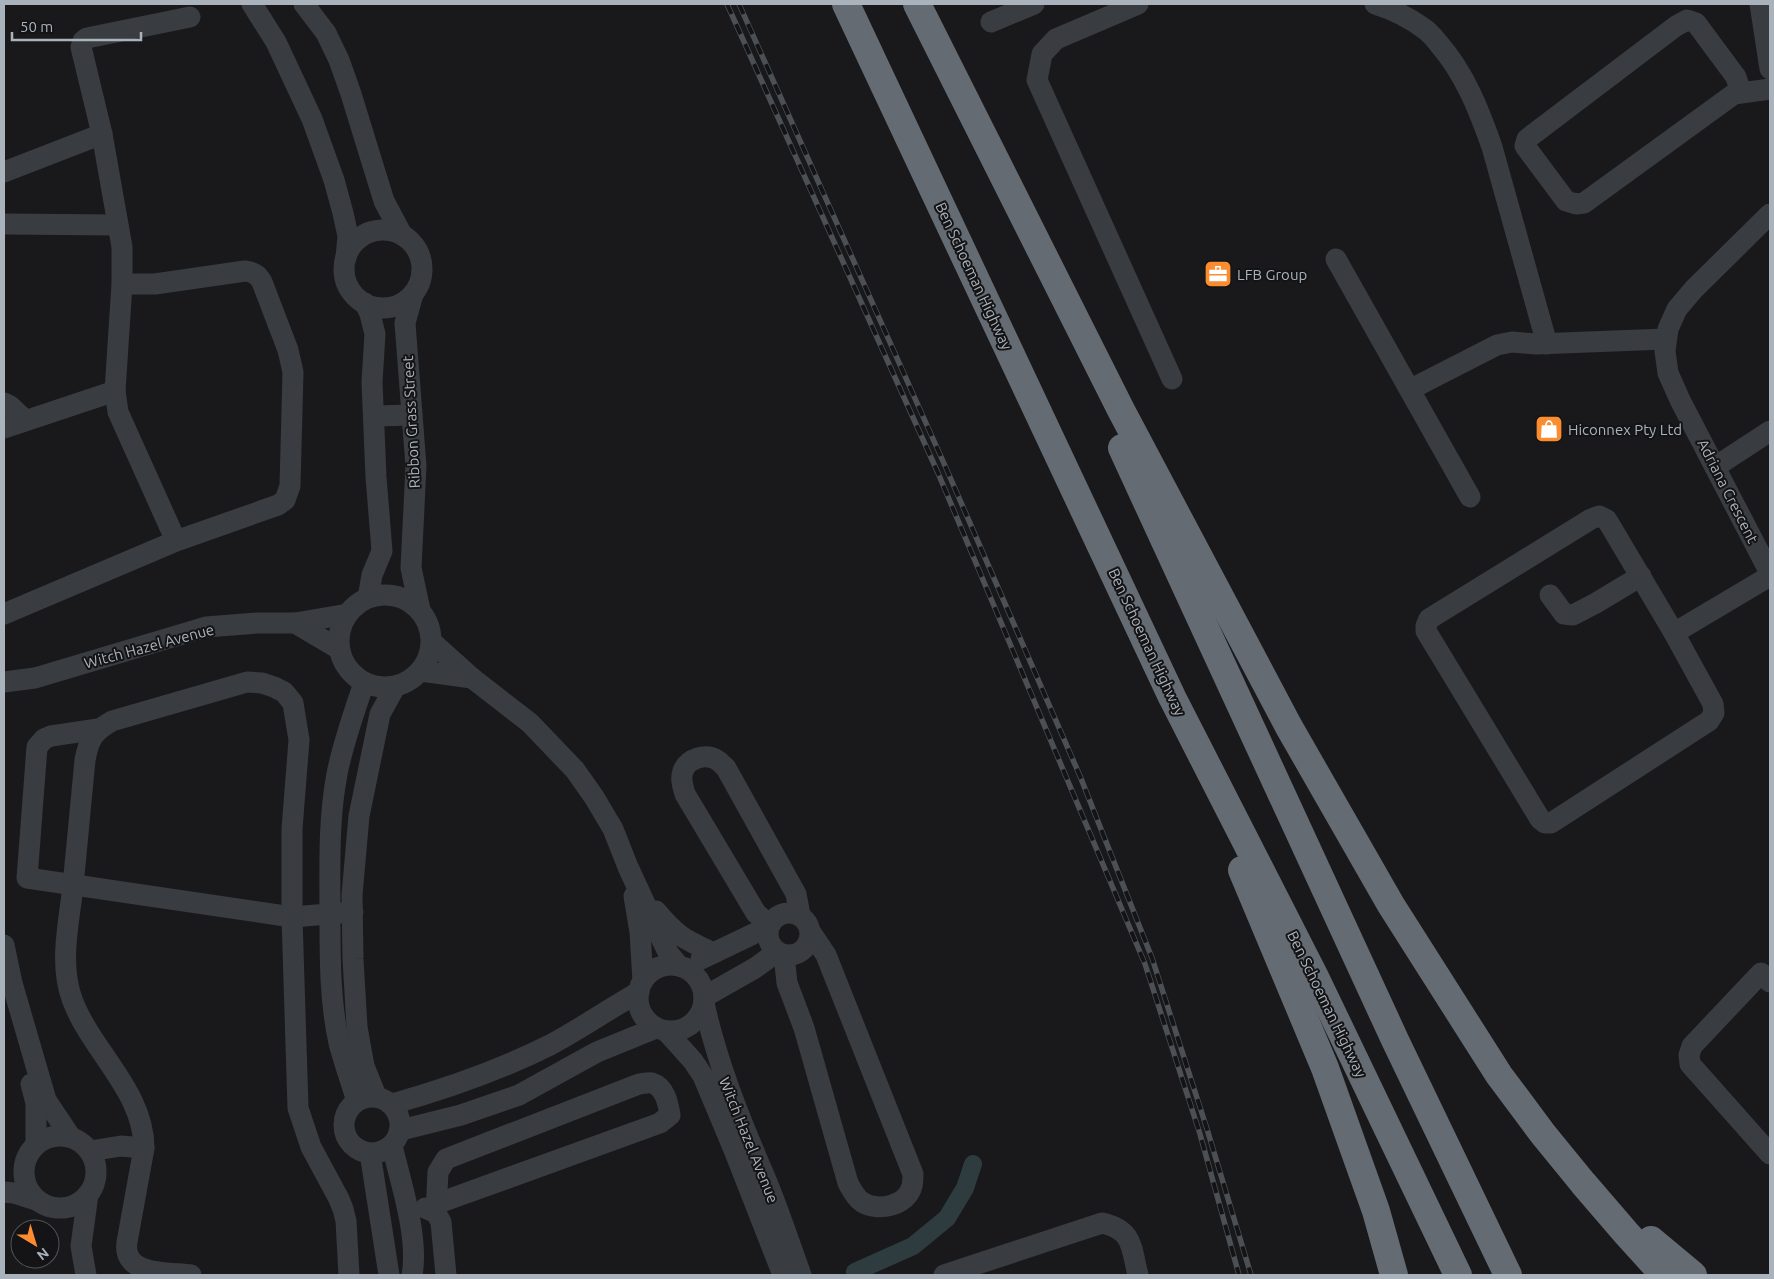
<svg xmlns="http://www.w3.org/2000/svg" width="1774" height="1279" font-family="Ubuntu,sans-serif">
<rect width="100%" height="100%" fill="#19191b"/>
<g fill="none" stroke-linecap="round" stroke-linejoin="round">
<polyline stroke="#2e3c40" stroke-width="18" points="855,1272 913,1246 947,1218 965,1188 973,1164"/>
<g stroke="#393c40" stroke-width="21">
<polyline points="252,4 276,42 312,119 334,180 343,213 348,236 346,258"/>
<polyline points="304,4 326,33 339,60 351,94 384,201 402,235"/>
<polyline points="1138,4 1056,39 1042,54 1037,80 1172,379"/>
<path d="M1375,4C1394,10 1410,18 1426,30C1431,34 1435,39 1439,44C1465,74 1479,110 1492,147L1547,344"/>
<polyline points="1760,4 1770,69"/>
<polyline points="991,22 1034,4"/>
<polyline points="1741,93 1736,77 1696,23 1687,20 1676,26 1527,139 1525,146 1566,201 1576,204 1584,203 1734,94 1770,89"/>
<polyline points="4,172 102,134"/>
<polyline points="1770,214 1694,289 1677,309 1668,329 1665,351 1668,373 1680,400 1770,573"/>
<polyline points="4,224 118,225"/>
<circle cx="383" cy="269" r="39"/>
<polyline points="1336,259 1470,497"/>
<polyline points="122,284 122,247 102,134 81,47 83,41 87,38 190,17"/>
<polyline points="413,294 405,323 416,466 411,568 420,610"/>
<polyline points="365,303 370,314 375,334 372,382 376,477 382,551 372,575 368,598"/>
<polyline points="1411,389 1497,345 1512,342 1536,344 1666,339"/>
<polyline points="4,403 10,406 25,420"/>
<polyline points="374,416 412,415"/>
<polyline points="4,428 115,391"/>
<polyline points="1715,467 1770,431"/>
<polygon points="1599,516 1607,520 1674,633 1713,704 1714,713 1709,721 1551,823 1545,823 1540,819 1426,631 1426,626 1429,619 1591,519"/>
<circle cx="385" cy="641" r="46"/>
<polyline points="1550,595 1564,614 1573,615 1596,603 1641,576"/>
<path d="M4,614L176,541L278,505L285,500L290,486L293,372L288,350L262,282C258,275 254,272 245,271L155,284H122L115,391L118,412L176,541"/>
<polyline points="295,623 339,649"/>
<polyline points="1674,633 1770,576"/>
<polyline points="432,642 472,678 530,723 575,770 594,797 613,829 628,867 659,934 669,954 679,966"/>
<polyline points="421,671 472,678"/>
<polyline points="4,682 35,678 206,627 258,623 295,623 348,614"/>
<polyline points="98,729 51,736 44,739 37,747 27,878 292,917 353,912"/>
<polyline points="634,896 640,932 643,981"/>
<path d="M656,911C677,936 685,940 714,953"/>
<circle cx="789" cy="934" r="21"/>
<path d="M769,925L756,913L685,794C683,787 680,779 683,771C688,758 706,753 717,760C720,762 723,765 726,768L796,894L800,915"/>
<polyline points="4,945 12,983 46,1100 70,1136"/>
<path d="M784,955L787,983L804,1028L848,1183C852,1190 855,1197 862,1202C878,1212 907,1206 912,1186C913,1182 913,1177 913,1174L826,955L810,931"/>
<polyline points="701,959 768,927"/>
<circle cx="671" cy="998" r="33"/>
<polyline points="1770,982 1761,973 1692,1046 1689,1055 1690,1064 1770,1154"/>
<polyline points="704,997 755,968 777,952"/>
<path d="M704,1003C717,1063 740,1119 764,1175C778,1208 789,1242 801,1275"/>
<polyline points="666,1031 693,1061 703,1076 734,1150 783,1275"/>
<polyline points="31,1084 36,1103 36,1143"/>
<polyline points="376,1096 364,1066 357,1027 353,959 352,895 359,816 380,714 395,687"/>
<circle cx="372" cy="1125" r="28"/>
<path d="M357,1101C351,1082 344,1062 339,1043C330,1002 330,960 330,918C330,870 328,821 337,774C343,743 354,713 364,683"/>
<path d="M392,1104C446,1089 500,1070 550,1045C580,1029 609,1009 639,992"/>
<polyline points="401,1130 461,1115 519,1095 597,1052 656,1028"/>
<circle cx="60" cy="1172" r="36"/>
<path d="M392,1146C401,1183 419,1238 412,1275"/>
<polyline points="90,1151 121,1146 144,1148"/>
<polyline points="370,1153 389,1275"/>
<polyline points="4,1192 14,1193 36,1200"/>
<polyline points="425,1208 436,1213 441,1222 446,1275"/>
<path d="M436,1213L438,1172L446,1159L639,1084C642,1084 648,1082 652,1083C665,1087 668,1103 670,1115L660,1123L436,1204"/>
<polyline points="86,1275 81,1246 88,1194"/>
<path d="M191,1275C168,1272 122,1276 127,1242L144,1148C144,1091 91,1051 72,999C59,963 69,923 73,886C77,844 81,802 85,760C89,739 93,732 112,721L247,682L262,683L274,687L284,692L293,703L299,740L292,829V917L298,1108L311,1147L339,1199L343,1209L346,1221L349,1275"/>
<path d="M944,1275L1102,1223C1134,1230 1131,1248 1138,1275"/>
</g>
<g stroke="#656b72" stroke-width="28">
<polyline points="846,4 1172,697 1314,975 1458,1275"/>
<polyline points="917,4 1121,410 1289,727 1391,905 1499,1075 1543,1134 1583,1183 1626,1233 1664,1275"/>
<polyline points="1122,448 1395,1040 1508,1275"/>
<polyline points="1242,870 1325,1068 1376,1211 1394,1275"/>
<polyline points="1651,1240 1693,1275"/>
</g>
<defs>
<g id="rail">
<polyline points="727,4 938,473 1145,964 1200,1134 1239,1275"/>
<polyline points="739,4 946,468 1080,776 1152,958 1207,1129 1251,1275"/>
</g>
</defs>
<use href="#rail" stroke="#4c5055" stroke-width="5.5"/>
<use href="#rail" stroke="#141416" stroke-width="4" stroke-dasharray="11" stroke-linecap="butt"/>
</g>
<defs>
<symbol id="office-square" viewBox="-11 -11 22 22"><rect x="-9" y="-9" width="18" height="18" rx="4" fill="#fb8d30" stroke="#141416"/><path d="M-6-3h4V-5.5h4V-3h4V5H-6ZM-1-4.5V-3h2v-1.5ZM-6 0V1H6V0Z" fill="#fff"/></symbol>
<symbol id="shop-square" viewBox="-11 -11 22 22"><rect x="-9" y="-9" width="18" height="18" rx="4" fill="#fb8d30" stroke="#141416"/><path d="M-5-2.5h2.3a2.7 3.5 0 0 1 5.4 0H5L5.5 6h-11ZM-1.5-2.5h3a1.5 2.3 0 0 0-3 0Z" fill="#fff"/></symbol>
</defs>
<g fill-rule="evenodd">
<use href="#office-square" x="1202" y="258" width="32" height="32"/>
<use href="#shop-square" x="1533" y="413" width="32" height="32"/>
</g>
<g text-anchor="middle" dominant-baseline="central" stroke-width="4" stroke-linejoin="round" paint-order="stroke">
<g font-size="15" fill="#aab3bb" stroke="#141416" text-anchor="start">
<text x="1237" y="274">LFB Group</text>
<text x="1568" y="429">Hiconnex Pty Ltd</text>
</g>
<g font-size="15" fill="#aab3bb" stroke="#141416">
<text transform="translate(974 276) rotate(65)">Ben Schoeman Highway</text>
<text transform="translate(411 422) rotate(-93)">Ribbon Grass Street</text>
<text transform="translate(1728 491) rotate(63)">Adriana Crescent</text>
<text transform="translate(1147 642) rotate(65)">Ben Schoeman Highway</text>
<text transform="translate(149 646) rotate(-15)">Witch Hazel Avenue</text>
<text transform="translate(1327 1004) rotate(64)">Ben Schoeman Highway</text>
<text transform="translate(749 1140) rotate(68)">Witch Hazel Avenue</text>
</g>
</g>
<rect width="1774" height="1279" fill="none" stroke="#aab3bb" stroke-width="10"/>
<g transform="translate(35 1244) rotate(142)"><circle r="24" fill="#141416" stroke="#505458"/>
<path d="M0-4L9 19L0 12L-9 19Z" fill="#fb8d30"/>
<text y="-8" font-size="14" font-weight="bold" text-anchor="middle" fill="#aab3bb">N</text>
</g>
<path d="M12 32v8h129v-8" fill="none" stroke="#aab3bb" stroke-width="2.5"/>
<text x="20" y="32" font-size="15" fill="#aab3bb" stroke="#141416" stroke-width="4" paint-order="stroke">50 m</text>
</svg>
